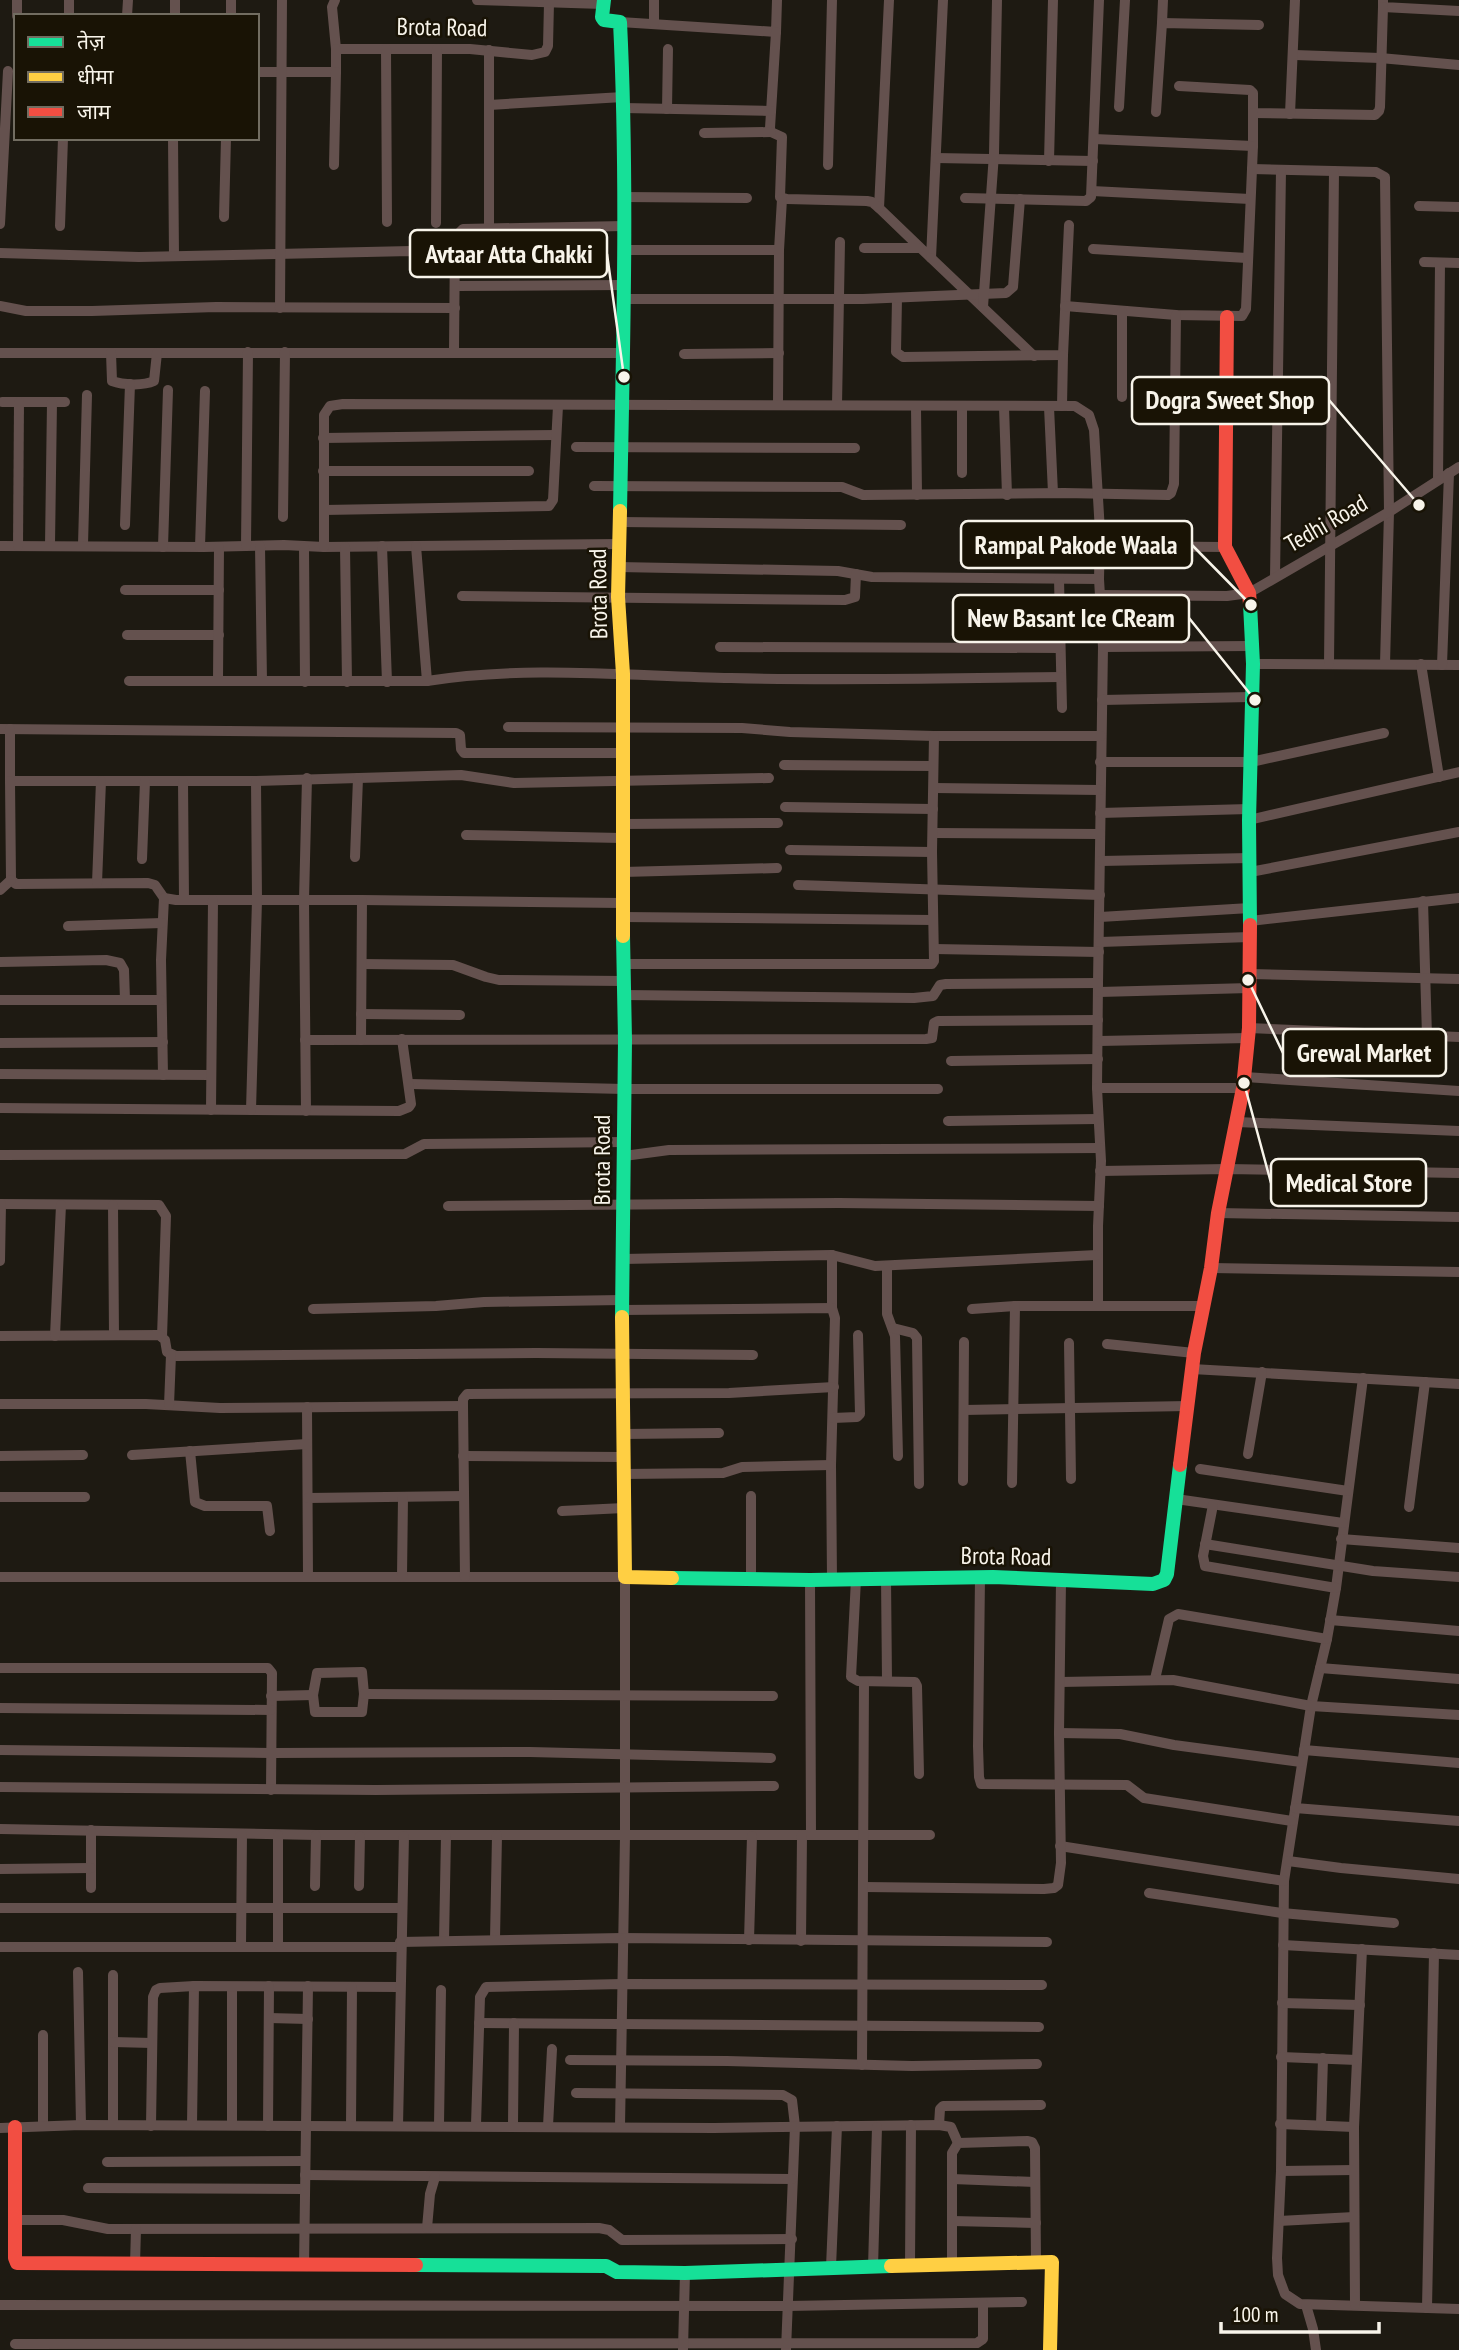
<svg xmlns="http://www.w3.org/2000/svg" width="1459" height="2350" font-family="'PT Sans Narrow','Noto Sans Devanagari',sans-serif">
<rect width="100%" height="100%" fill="#1e1a12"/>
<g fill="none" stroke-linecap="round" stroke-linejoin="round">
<g stroke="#64514e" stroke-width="10">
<polyline points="335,0 332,7 336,49 470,49 532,55 545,52 548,46 549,3"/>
<polyline points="477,0 603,4"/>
<polyline points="889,0 879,208 931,258 943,0"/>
<polyline points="1383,0 1383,7 1459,11"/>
<polyline points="17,16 17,0"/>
<polyline points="69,16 69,0"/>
<polyline points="127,16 128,0"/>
<polyline points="175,16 175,0"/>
<polyline points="231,16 231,0"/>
<polyline points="620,22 776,32 777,0"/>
<polyline points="1162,23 1163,0"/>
<polyline points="654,24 654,0"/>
<polyline points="776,32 770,128 771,132 782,137 780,197 787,199 867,201 872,202 879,208"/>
<polyline points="386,49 387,222"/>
<polyline points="1295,55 1380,58 1459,65"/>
<polyline points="257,72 336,72 336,49"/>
<polyline points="1179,86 1250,90 1253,93 1253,113 1375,115 1379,111 1380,107 1383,7"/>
<polyline points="489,105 623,97"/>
<polyline points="1119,107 1125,0"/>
<polyline points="624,108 771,111"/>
<polyline points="667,109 668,49"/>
<polyline points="1156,112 1162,23 1259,25"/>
<polyline points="1290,114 1295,0"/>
<polyline points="704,133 771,132"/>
<polyline points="173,138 174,256"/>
<polyline points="1094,139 1253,146 1253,113"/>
<polyline points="936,158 1093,161"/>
<polyline points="1049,161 1053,0"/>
<polyline points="334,165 336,72"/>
<polyline points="828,165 832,0"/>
<polyline points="1252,169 1376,172 1385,177 1389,512 1385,664"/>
<polyline points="1092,191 1250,199"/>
<polyline points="624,197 747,198"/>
<polyline points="965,198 1086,201 1091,197 1099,0"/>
<polyline points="1419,206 1459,207"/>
<polyline points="224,217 226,138"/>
<polyline points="436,223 437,49"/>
<polyline points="0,224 8,71"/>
<polyline points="60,226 63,138"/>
<polyline points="489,229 489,50"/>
<polyline points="864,248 919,248"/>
<polyline points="1093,249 1247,258"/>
<polyline points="625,250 779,250"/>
<polyline points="0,253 139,257 411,251 455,253"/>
<polyline points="931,258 1034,356"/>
<polyline points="1424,262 1459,263"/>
<polyline points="456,286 624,285"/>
<polyline points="897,298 896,352 903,357 1063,355 1069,225"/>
<polyline points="623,299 863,299 1006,293 1013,287 1020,199"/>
<polyline points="0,306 26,311 92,311 216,307 455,308"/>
<polyline points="1065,306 1176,315 1242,316 1246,309 1253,146"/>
<polyline points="983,307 994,154 997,0"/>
<polyline points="280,308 282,0"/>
<polyline points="1122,311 1122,397"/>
<polyline points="454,351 455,237 463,229 624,226"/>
<polyline points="0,353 624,353"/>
<path d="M111,353L112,381C123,385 143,386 154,381L157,353"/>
<polyline points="684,354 779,353"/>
<polyline points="2,402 65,402"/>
<polyline points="778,404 779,250 782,199"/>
<polyline points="837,405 840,242"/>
<polyline points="1062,406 1063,355"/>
<polyline points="916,407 917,495"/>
<polyline points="962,407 962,473"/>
<polyline points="1004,407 1007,495"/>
<polyline points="1049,407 1053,493"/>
<polyline points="323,438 556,435"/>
<polyline points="576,447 855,448"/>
<polyline points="323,471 529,471"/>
<polyline points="1438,480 1440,263"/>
<polyline points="594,486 842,487 863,495 1064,493 1168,495 1171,493 1174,484 1176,315"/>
<polyline points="324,510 549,506 553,500 558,406"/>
<polyline points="283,517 285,352"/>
<polyline points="620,522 901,525"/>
<polyline points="125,525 130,384"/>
<polyline points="50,545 52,402"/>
<polyline points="83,545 87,395"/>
<polyline points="0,546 204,547 284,545 324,547 618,544"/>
<polyline points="18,546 19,402"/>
<polyline points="246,546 248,352"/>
<polyline points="260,546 262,681"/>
<polyline points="382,546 387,682"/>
<polyline points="416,546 427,681"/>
<polyline points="1100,546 1225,547"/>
<polyline points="163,547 168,390"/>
<polyline points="200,547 205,391"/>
<polyline points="304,547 305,682"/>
<polyline points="324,547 324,415 330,406 343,404 1075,406 1089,415 1094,430 1100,532 1099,579 1103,647 1098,983 1097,1088 1101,1161 1098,1226 1098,1305"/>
<polyline points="345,547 347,682"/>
<polyline points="618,567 838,571 872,577 1099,579"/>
<polyline points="1275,577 1281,170"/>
<polyline points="1059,579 1062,708"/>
<polyline points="125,590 219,590"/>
<polyline points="1100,595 1227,596 1249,593 1389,512 1459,467"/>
<polyline points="462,596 845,600 855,597 856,574"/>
<polyline points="127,635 219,635"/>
<polyline points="720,647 1060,648"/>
<polyline points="1103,647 1251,646"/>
<polyline points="1253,664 1459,665"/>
<polyline points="1329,664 1334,171"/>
<polyline points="1421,664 1439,777"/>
<polyline points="1442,665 1449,473"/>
<polyline points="218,680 219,547"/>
<path d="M129,681H427C527,665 630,676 731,678C841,681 951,678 1061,677"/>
<polyline points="1102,700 1251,697"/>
<polyline points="508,727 742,728 790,732 934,736 1101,736"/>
<polyline points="0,729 456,733 460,735 461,749 464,753 622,753"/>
<polyline points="10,729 10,781 256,781 461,775 514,783 769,778"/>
<polyline points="1100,762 1251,762 1384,733"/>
<polyline points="784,765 933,766"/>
<polyline points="10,781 11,880 16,884 148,883 155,885 164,898 161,960 163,1075"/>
<polyline points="183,781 184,900"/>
<polyline points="934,788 1100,790"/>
<polyline points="785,807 933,809"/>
<polyline points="1100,813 1249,809"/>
<polyline points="1249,820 1459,772"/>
<polyline points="623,824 778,823"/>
<polyline points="933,833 1100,834"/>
<polyline points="466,835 622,838"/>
<polyline points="790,850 932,852"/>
<polyline points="355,857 358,778"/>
<polyline points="142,859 145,781"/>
<polyline points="1101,861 1250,858"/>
<polyline points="623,872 777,868"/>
<polyline points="1250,872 1459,832"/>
<polyline points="97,883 101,781"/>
<polyline points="798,885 1100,895"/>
<polyline points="0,890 11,880"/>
<polyline points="164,898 176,900 362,900 622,903"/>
<polyline points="1423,901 1427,1036"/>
<polyline points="622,917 933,920"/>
<polyline points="1100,917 1250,908"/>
<polyline points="1250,921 1459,898"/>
<polyline points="68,926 162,923"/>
<polyline points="1100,942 1250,937"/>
<polyline points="934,949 1099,952"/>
<polyline points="0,962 106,960 120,963 124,970 125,1000"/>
<polyline points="362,964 453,965 486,977 499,980 624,981"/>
<polyline points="624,964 932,964 934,961 932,852 934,736"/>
<polyline points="1251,974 1459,979"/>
<polyline points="1099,992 1250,988"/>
<polyline points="623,995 914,998 933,996 940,985 946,984 1098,983"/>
<polyline points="0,1000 161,1000"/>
<polyline points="361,1014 460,1015"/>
<polyline points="1249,1028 1459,1037"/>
<polyline points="305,1040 926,1039 932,1038 934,1023 938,1021 1098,1020"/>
<polyline points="361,1040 362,900"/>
<polyline points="1099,1041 1248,1038"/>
<polyline points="0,1043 163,1042"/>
<polyline points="951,1061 1098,1059"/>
<polyline points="0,1074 211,1075"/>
<polyline points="1245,1077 1459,1091"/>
<polyline points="410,1084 624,1089 938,1089"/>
<polyline points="1097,1088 1243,1088"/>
<polyline points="0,1108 399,1111 409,1107 411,1104 402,1039"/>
<polyline points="211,1110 213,900"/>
<polyline points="251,1110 257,900 256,781"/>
<polyline points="306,1111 304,900 307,778"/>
<polyline points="948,1121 1098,1119"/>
<polyline points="1237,1122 1459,1131"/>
<polyline points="0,1155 405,1154 424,1144 624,1142"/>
<polyline points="624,1156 669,1150 1100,1148"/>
<polyline points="1100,1171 1227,1169 1459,1173"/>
<polyline points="0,1204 159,1205 166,1216 162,1337"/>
<polyline points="113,1205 114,1335"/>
<polyline points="448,1206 839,1203 1099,1206"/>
<polyline points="1218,1213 1459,1217"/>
<polyline points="623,1259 832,1255 875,1266 1097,1255"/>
<polyline points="0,1261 1,1204"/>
<polyline points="887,1266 887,1314 895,1336 898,1456"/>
<polyline points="1211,1268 1459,1272"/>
<polyline points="832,1308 832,1255"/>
<polyline points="313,1309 436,1306 484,1302 622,1300"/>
<polyline points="972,1309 1015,1306 1204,1306"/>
<polyline points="622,1310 832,1308 835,1318 831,1465 832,1579"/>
<polyline points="893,1328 913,1333 917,1338 919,1484"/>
<polyline points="0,1336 159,1335 165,1340 167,1352 176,1356 536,1353 753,1355"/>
<polyline points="55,1336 61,1205"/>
<polyline points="1069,1343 1071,1479"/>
<polyline points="1107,1344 1194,1353"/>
<polyline points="1192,1369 1459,1384"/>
<polyline points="1363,1378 1336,1588 1327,1639 1311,1706 1284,1881 1281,2171 1277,2258 1278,2275 1285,2294 1300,2304 1459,2309"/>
<polyline points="0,1404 146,1404 220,1408 463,1406"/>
<polyline points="169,1405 171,1355"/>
<polyline points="307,1407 308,1577"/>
<polyline points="964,1410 1188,1406"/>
<polyline points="833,1418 857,1417 860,1414 858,1335"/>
<polyline points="623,1434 719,1433"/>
<polyline points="190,1451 195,1502 205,1506 267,1506 270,1531"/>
<polyline points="1248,1454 1262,1372"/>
<polyline points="132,1455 307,1444"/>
<polyline points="0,1456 83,1455"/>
<polyline points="463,1456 623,1457"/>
<polyline points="1200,1469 1348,1491"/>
<polyline points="623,1474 723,1473 742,1467 831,1465"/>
<polyline points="963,1481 964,1342"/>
<polyline points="1012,1483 1015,1306"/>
<polyline points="751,1496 751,1578"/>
<polyline points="0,1497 85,1497"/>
<polyline points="308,1498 464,1496"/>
<polyline points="1176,1499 1343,1523"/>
<polyline points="1213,1505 1203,1556 1205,1566 1336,1588"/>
<polyline points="1409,1507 1425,1382"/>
<polyline points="562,1511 624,1508"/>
<polyline points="1341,1539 1459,1548"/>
<polyline points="1205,1544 1373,1571 1459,1577"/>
<path d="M0,1577C208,1576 416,1577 625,1577V1836L620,2126"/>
<polyline points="402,1577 403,1497"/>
<polyline points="465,1577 463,1406 463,1399 467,1394 729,1393 834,1387"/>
<polyline points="980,1577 978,1746 979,1777 981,1784 1127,1785 1144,1798 1292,1821"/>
<polyline points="886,1578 887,1681"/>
<polyline points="856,1579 851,1677 858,1681 915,1682 917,1686 919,1774"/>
<polyline points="810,1580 811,1835"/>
<polyline points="1330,1620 1459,1631"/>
<polyline points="0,1668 268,1668 272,1673 271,1790"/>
<polyline points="1320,1668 1459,1679"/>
<polygon points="362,1672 364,1694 362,1712 315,1712 313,1695 317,1673"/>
<polyline points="1155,1679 1169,1619 1178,1614 1327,1639"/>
<polyline points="1060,1682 1173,1680 1311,1706 1459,1715"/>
<polyline points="364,1694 773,1696"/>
<polyline points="271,1696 313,1695"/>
<polyline points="0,1708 271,1710"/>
<polyline points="1059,1733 1120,1734 1174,1745 1301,1762"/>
<polyline points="0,1750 271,1753 530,1752 771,1758"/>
<polyline points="1304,1750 1459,1763"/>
<polyline points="0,1787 376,1790 774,1786"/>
<polyline points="1295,1808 1459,1821"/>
<polyline points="0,1829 316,1835 930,1835"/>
<polyline points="91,1830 91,1888"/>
<polyline points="278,1835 278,1947"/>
<polyline points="1060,1846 1284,1881"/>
<polyline points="1288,1861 1341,1868 1459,1879"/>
<polyline points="0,1869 91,1868"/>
<polyline points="315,1886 316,1835"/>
<polyline points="359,1886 360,1836"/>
<polyline points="864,1887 1044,1889 1054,1888 1058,1885 1061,1863 1059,1733 1061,1581"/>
<polyline points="1149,1893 1282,1913 1394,1923"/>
<polyline points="0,1908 401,1908"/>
<polyline points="495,1939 497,1835"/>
<polyline points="749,1940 752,1836"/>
<polyline points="444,1941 446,1835"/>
<polyline points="801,1941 802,1835"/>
<polyline points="400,1942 622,1938 1047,1942"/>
<polyline points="1283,1945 1459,1955"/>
<polyline points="241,1946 242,1834"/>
<polyline points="0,1947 400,1947"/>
<polyline points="78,1972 81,2125"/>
<polyline points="113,1975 113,2125"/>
<polyline points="1282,2003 1360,2005"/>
<polyline points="269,2018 308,2019"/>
<path d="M479,2023C666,2023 853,2026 1039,2027"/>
<polyline points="113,2042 152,2043"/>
<polyline points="1281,2057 1357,2060"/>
<polyline points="570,2060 727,2061 912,2066 1037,2064"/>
<polyline points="862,2065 864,1682"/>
<polyline points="576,2093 783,2095 792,2100 795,2126 786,2350"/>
<polyline points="1280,2124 1354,2127"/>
<polyline points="192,2125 194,1986"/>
<polyline points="232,2125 232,1987"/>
<polyline points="439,2125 441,1990"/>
<polyline points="476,2125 480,1997 486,1987 622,1984 1042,1985"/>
<polyline points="513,2125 514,2023"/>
<polyline points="939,2125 940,2109 943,2106 1041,2105"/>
<polyline points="1321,2125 1323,2058"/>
<polyline points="43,2126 43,2035"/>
<polyline points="151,2126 153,1997 156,1990 160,1988 194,1986 400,1987"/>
<polyline points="268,2126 269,1986"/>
<polyline points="351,2126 352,1987"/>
<polyline points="398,2126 404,1836"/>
<polyline points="548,2126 552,2049"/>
<polyline points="0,2128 81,2125 714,2128 939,2125 951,2127 958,2143"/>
<polyline points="107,2162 305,2161"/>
<polyline points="1281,2171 1354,2170"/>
<polyline points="305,2175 792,2179"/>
<polyline points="952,2179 1035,2182"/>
<polyline points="88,2188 305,2189"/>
<polyline points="15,2220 63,2220 108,2229 599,2228 609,2230 622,2240 792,2239"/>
<polyline points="952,2221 1036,2223"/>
<polyline points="1279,2221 1354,2217"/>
<polyline points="427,2228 430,2194 435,2177"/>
<polyline points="135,2264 136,2229"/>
<polyline points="910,2265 911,2125"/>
<polyline points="952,2265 952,2153 958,2143 1028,2141 1032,2142 1035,2148 1036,2262"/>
<polyline points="304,2266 308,1986"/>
<polyline points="831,2267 837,2126"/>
<polyline points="873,2267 877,2127"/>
<polyline points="0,2305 787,2306 1022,2302"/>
<polyline points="1306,2305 1313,2329 1316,2350"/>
<polyline points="1355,2305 1354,2127 1362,1949"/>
<polyline points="1427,2308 1434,1953"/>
<polyline points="15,2344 977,2343 983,2339 983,2303"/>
<polyline points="683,2349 685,2273"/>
</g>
<g stroke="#16e098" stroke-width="14">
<path d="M604,0L602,17L604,20L620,22C628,185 623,348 620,511"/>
<polyline points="1250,604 1253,664 1249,820 1250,925"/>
<polyline points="622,1317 625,1040 623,936"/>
<polyline points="672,1578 810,1580 993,1577 1153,1584 1164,1580 1167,1574 1180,1465"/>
<polyline points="416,2265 606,2266 617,2272 685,2273 891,2266"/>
</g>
<g stroke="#ffcf43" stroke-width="14">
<polyline points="620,511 618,597 623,674 623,936"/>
<polyline points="622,1317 625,1577 672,1578"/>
<polyline points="891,2266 1052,2262 1050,2350"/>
</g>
<g stroke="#f24e42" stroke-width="14">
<polyline points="1227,317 1225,547 1249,593 1250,604"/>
<polyline points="1180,1465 1194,1353 1211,1268 1218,1213 1243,1088 1249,1028 1250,925"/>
<polyline points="15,2127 15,2258 17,2263 416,2265"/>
</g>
</g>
<g text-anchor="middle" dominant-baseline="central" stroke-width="5" stroke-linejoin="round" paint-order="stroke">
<g font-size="24" fill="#f8f4ea" stroke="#191305">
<text transform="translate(442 27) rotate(1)">Brota Road</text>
<text transform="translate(1326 523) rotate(-30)">Tedhi Road</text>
<text transform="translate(598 594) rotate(-91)">Brota Road</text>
<text transform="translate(601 1160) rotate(-90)">Brota Road</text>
<text transform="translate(1006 1556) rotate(1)">Brota Road</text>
</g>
</g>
<path fill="none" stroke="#f8f4ea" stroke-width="2.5" d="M624 377L607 254M1419 505L1329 400M1251 605L1192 545M1255 700L1189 618M1248 980L1283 1053M1244 1083L1271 1183"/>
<g fill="#f8f4ea" stroke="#191305" stroke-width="2.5">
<circle cx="624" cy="377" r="7"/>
<circle cx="1419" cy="505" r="7"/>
<circle cx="1251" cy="605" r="7"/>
<circle cx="1255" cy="700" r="7"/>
<circle cx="1248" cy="980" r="7"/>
<circle cx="1244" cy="1083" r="7"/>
</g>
<g fill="#191305" stroke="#f8f4ea" stroke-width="2.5">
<rect x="410" y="230" width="197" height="47" rx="7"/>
<rect x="1132" y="377" width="197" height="47" rx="7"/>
<rect x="961" y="521" width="231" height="47" rx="7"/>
<rect x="953" y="595" width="236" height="47" rx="7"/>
<rect x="1283" y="1029" width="163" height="47" rx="7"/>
<rect x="1271" y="1159" width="155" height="47" rx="7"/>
</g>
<g font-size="26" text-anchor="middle" font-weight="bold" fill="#f8f4ea">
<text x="509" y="263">Avtaar Atta Chakki</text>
<text x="1230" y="409">Dogra Sweet Shop</text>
<text x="1076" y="554">Rampal Pakode Waala</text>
<text x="1071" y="627">New Basant Ice CReam</text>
<text x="1364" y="1062">Grewal Market</text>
<text x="1349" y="1192">Medical Store</text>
</g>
<rect x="14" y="14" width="245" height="126" fill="#191305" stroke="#726d61" stroke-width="2"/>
<rect x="28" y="37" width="35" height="10" fill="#16e098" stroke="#726d61" stroke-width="2"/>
<text x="77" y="49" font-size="21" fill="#f8f4ea">तेज़</text>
<rect x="28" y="72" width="35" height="10" fill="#ffcf43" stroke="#726d61" stroke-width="2"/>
<text x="77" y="84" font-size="21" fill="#f8f4ea">धीमा</text>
<rect x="28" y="107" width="35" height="10" fill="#f24e42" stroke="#726d61" stroke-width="2"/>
<text x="77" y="119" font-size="21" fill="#f8f4ea">जाम</text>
<path d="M1221 2322v10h158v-10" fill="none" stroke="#f8f4ea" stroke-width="3.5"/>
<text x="1232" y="2322" font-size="21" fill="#f8f4ea" stroke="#191305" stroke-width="5" paint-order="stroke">100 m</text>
</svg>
